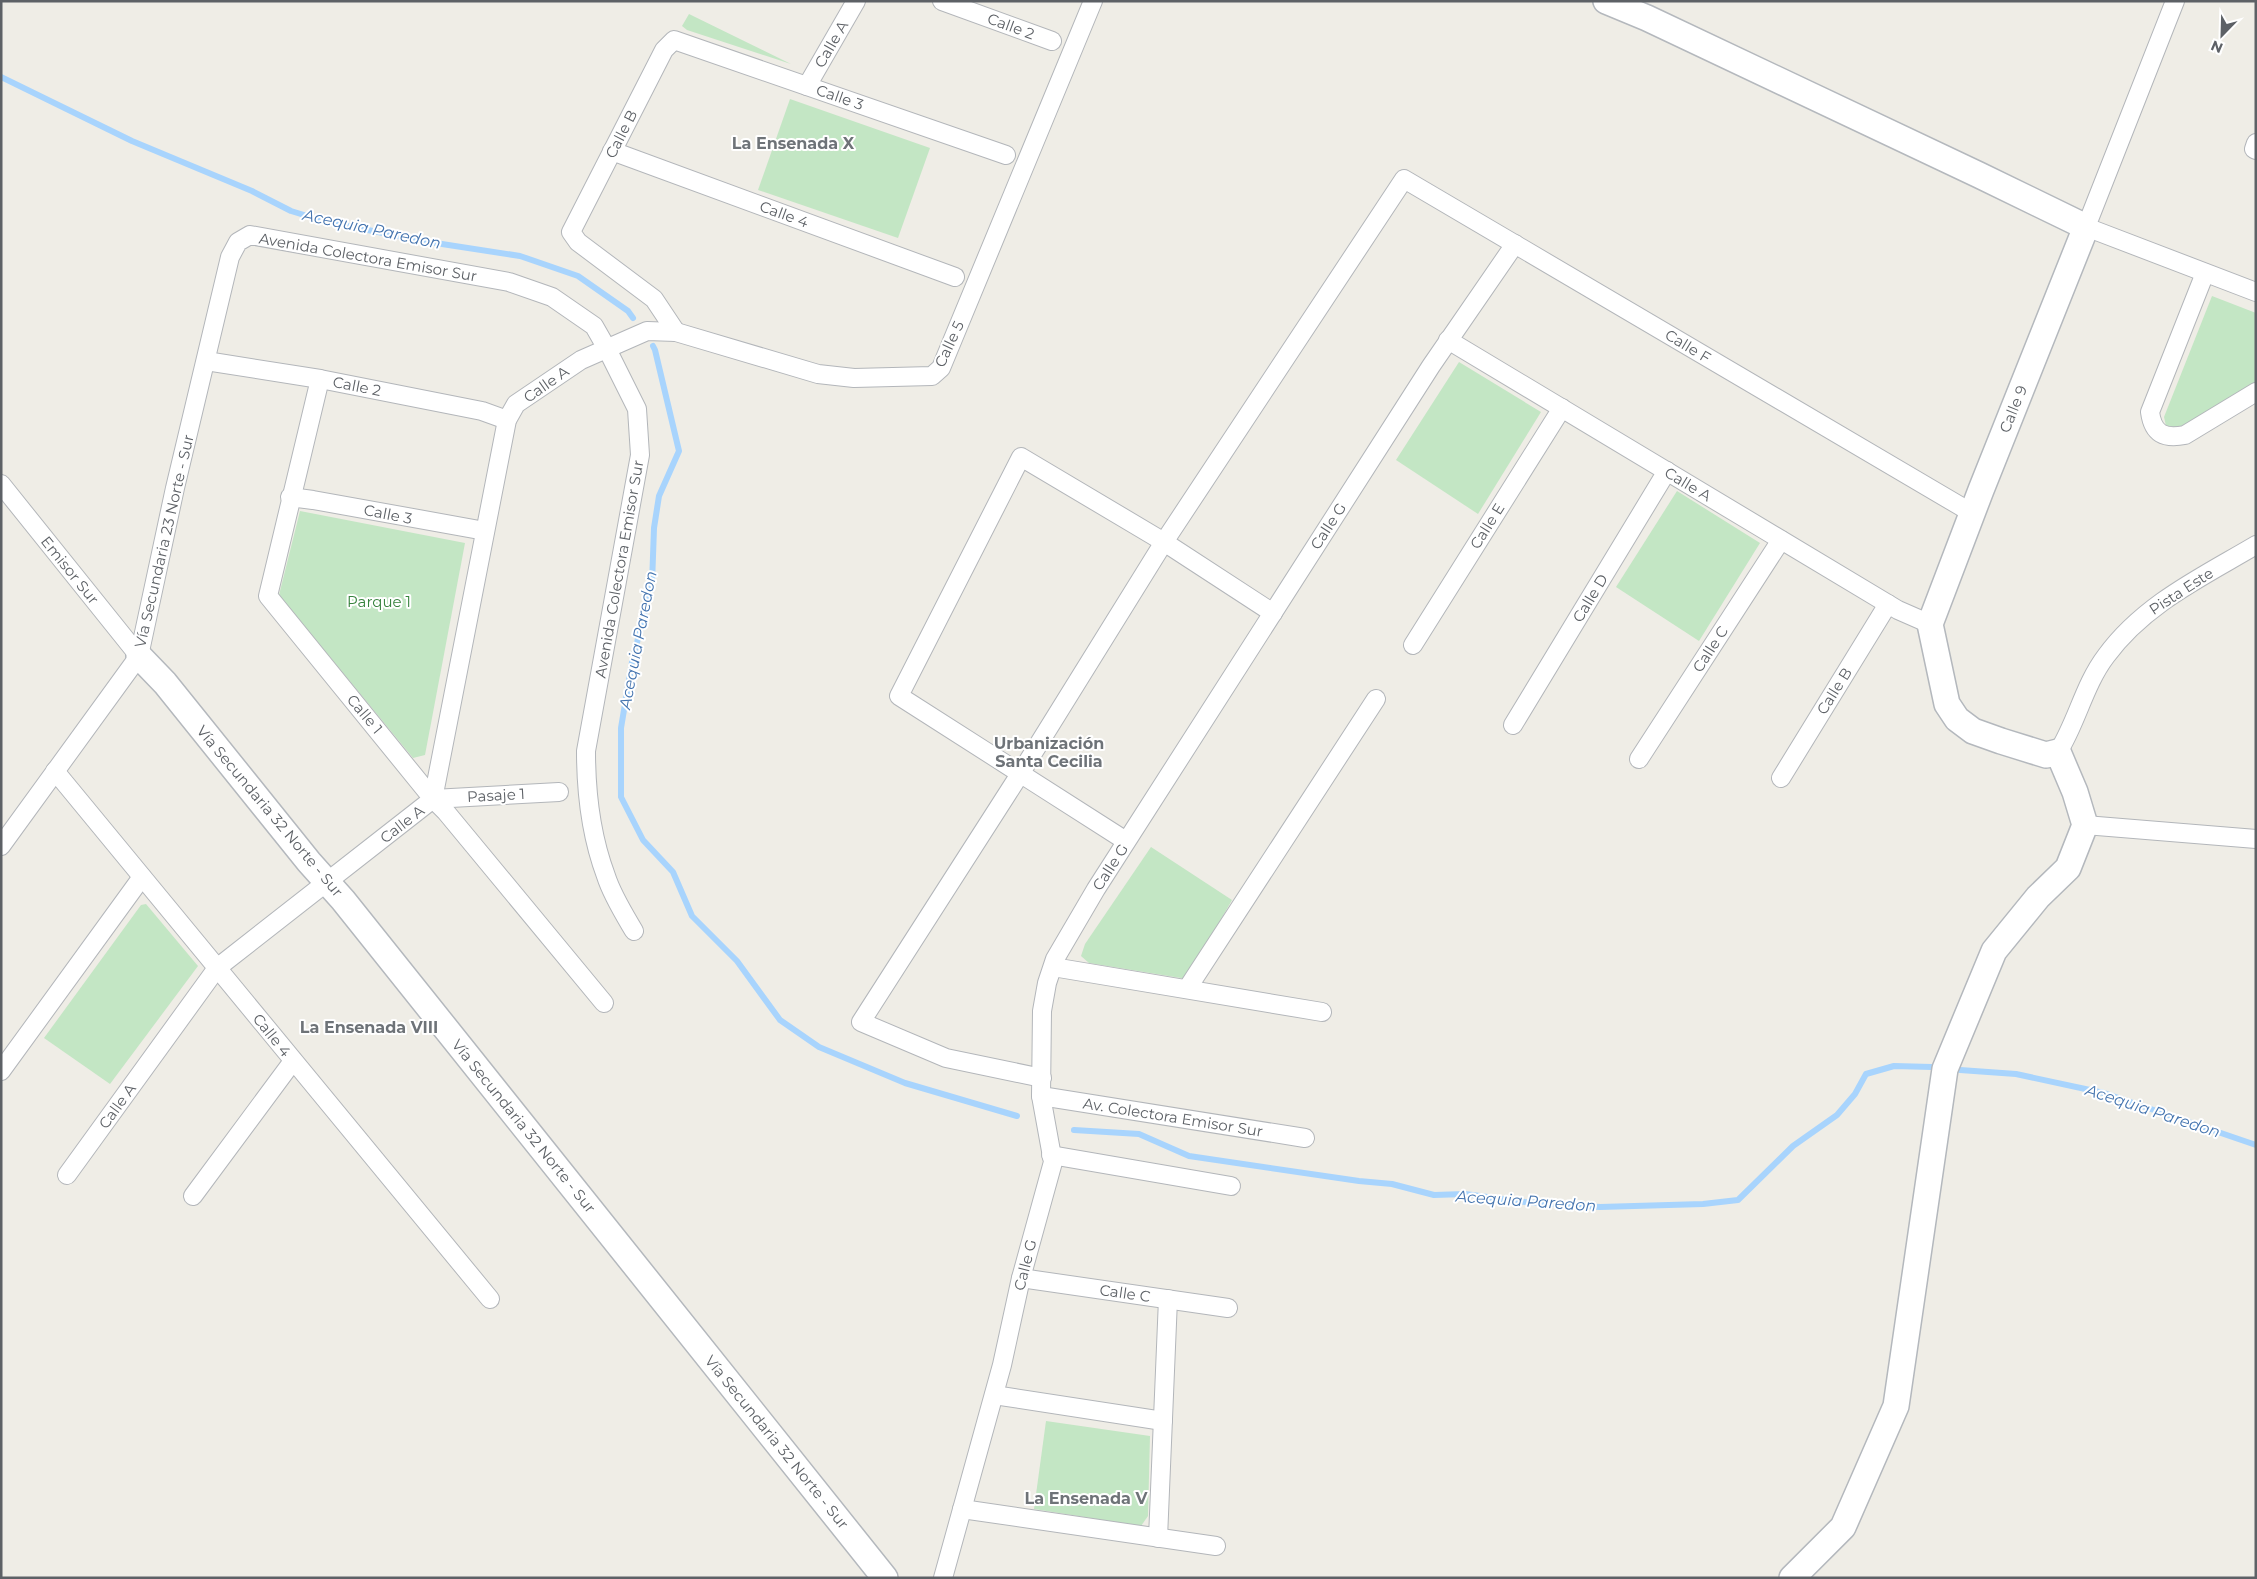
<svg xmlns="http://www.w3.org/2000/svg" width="2257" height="1579" font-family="Montserrat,sans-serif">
<rect width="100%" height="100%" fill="#efede6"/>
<g fill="#c3e6c4">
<polygon points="689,14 791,64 687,30 682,26"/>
<polygon points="790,99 930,148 898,238 758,190"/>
<polygon points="2212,296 2256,313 2256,386 2181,432 2171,431 2166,426 2164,417"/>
<polygon points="1459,362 1541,412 1478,514 1396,460"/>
<polygon points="1677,491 1760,543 1699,641 1616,587"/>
<polygon points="300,511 465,543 425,755 413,758 279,595"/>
<polygon points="1151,847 1232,900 1187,979 1089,963 1081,956 1085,944"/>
<polygon points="146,904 198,966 110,1084 44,1038 141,905"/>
<polygon points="1046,1421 1150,1436 1148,1516 1141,1526 1034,1509"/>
</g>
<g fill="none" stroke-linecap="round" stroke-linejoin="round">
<g stroke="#a8d4fd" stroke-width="6">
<polyline points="1,77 132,141 252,191 291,211 327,222 429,242 520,256 578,276 628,311 633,318"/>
<polyline points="653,346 655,350 679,451 659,496 654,528 652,584 632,662 621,728 621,797 643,840 673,872 692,916 737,961 780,1020 819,1047 905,1083 1017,1116"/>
<polyline points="1960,1070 2016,1074 2104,1093 2256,1145"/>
<polyline points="1074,1130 1139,1134 1189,1156 1359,1181 1392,1184 1434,1195 1465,1194 1525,1202 1600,1207 1703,1204 1738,1200 1793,1146 1837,1115 1855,1094 1866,1074 1894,1066 1932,1067"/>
</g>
<defs>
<g id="street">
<polyline points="942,1 1052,41"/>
<polyline points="2175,1 2086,227 2256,292"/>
<polyline points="807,86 856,1"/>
<polyline points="2256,143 2254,149 2256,150"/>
<polyline points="612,151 955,277"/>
<path d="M2205,273L2150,412C2153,434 2164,439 2185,435L2256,392"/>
<polyline points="676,332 654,299 578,242 571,232 664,50 674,40 1006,155"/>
<polyline points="1448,340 1898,610 1930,624"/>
<polyline points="206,361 320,379 482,411 507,420"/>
<polyline points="320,379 268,596 433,799 446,812 604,1003"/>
<polyline points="1,484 139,656"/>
<polyline points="290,497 313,500 485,531"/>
<polyline points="1413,645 1562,408"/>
<polyline points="1513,725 1667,471"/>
<path d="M2058,752C2077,722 2084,685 2106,656C2144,604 2202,577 2256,545"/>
<polyline points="1639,759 1781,540"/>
<polyline points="55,771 490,1299"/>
<polyline points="1781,778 1888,604"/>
<polyline points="433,799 559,792"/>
<polyline points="2085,825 2256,839"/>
<polyline points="1126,841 899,696 1021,457 1164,542 1273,613"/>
<path d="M1,846L139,656L175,488L230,257L238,242L250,235L509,282L552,297L594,326L606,347L637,409L640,455L586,751C586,794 591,836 606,876C612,895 624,914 634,931"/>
<polyline points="1053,967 1322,1012"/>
<polyline points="1187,989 1376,699"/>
<polyline points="1,1071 142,877"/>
<polyline points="1042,1078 946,1058 861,1022 1020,774 1164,542 1404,179 1972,513"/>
<polyline points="1041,1096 1305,1138"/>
<polyline points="1051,1155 1231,1186"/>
<polyline points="67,1175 217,968 433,799 507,420 516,404 581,360 647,331 676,332 818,374 854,378 932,376 941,368 1093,1"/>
<polyline points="193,1196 293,1061"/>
<polyline points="1021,1278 1228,1308"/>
<polyline points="994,1395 1163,1421"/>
<polyline points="962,1509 1216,1546"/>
<polyline points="1158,1538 1168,1299"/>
<polyline points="943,1578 1002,1365 1021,1278 1053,1162 1041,1096 1042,1011 1047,983 1055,959 1096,889 1431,366 1515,244"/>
</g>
<g id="secondary">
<polyline points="1606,1 1647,18 1979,175 2086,227 1981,490 1930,624 1947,704 1957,719 1973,731 2001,741 2046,755 2058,752 2075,792 2085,825 2068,868 2038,897 1994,951 1945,1069 1896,1406 1843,1527 1792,1578"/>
<polyline points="139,656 165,683 309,862 343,900 885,1578"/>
</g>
</defs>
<use href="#street" stroke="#b3b6ba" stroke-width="20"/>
<use href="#secondary" stroke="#b4b8bd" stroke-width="28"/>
<use href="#street" stroke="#fff" stroke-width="18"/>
<use href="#secondary" stroke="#fff" stroke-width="25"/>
</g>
<g text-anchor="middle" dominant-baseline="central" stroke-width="4" stroke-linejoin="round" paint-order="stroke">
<g font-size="15" fill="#5d6166" stroke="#fff">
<text transform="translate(1011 26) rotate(20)">Calle 2</text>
<text transform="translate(831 44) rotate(-60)">Calle A</text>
<text transform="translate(840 97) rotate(19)">Calle 3</text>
<text transform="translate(621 134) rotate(-63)">Calle B</text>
<text transform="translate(784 214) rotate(20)">Calle 4</text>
<text transform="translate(368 257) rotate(10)">Avenida Colectora Emisor Sur</text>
<text transform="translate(949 344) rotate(-65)">Calle 5</text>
<text transform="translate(1688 346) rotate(31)">Calle F</text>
<text transform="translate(546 384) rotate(-35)">Calle A</text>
<text transform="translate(357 386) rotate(11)">Calle 2</text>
<text transform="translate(2013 409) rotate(-68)">Calle 9</text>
<text transform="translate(1688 484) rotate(31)">Calle A</text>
<text transform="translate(388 514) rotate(11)">Calle 3</text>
<text transform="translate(1328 526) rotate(-57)">Calle G</text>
<text transform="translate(1487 526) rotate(-58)">Calle E</text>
<text transform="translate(164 541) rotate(-77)">Vía Secundaria 23 Norte - Sur</text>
<text transform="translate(619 569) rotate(-80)">Avenida Colectora Emisor Sur</text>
<text transform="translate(70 570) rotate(51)">Emisor Sur</text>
<text transform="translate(2181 591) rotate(-33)">Pista Este</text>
<text transform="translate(1590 598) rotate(-59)">Calle D</text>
<text transform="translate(1710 649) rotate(-57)">Calle C</text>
<text transform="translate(1834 691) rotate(-58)">Calle B</text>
<text transform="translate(365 714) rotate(50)">Calle 1</text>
<text transform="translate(496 795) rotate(-3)">Pasaje 1</text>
<text transform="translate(270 811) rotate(50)">Vía Secundaria 32 Norte - Sur</text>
<text transform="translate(402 824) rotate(-38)">Calle A</text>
<text transform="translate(1110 867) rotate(-57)">Calle G</text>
<text transform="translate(272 1035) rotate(51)">Calle 4</text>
<text transform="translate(117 1106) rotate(-54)">Calle A</text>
<text transform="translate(1173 1117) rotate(9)">Av. Colectora Emisor Sur</text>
<text transform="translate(524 1126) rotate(51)">Vía Secundaria 32 Norte - Sur</text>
<text transform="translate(1025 1265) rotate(-76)">Calle G</text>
<text transform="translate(1125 1293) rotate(8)">Calle C</text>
<text transform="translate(777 1442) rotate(51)">Vía Secundaria 32 Norte - Sur</text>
</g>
<g font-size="15" fill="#37833e" stroke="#fff">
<text x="379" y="601">Parque 1</text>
</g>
<g font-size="16" font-weight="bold" fill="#6e7378" stroke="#fff">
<text x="793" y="143">La Ensenada X</text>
<text x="1049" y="743">Urbanización<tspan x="1049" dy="18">Santa Cecilia</tspan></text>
<text x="369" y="1027">La Ensenada VIII</text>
<text x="1086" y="1498">La Ensenada V</text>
</g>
<g font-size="16" font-style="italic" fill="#4474af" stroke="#fff">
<text transform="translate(372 229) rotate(12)">Acequia Paredon</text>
<text transform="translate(638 640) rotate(-79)">Acequia Paredon</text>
<text transform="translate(2153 1111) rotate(18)">Acequia Paredon</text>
<text transform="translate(1526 1201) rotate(4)">Acequia Paredon</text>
</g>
</g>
<rect width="2257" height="1579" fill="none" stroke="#5d6166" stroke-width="5"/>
<g transform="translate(2222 35) rotate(203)" stroke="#ffffff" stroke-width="4" paint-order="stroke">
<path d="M0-4L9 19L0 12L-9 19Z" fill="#5d6166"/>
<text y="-8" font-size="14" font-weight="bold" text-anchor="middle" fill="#5d6166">N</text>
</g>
</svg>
